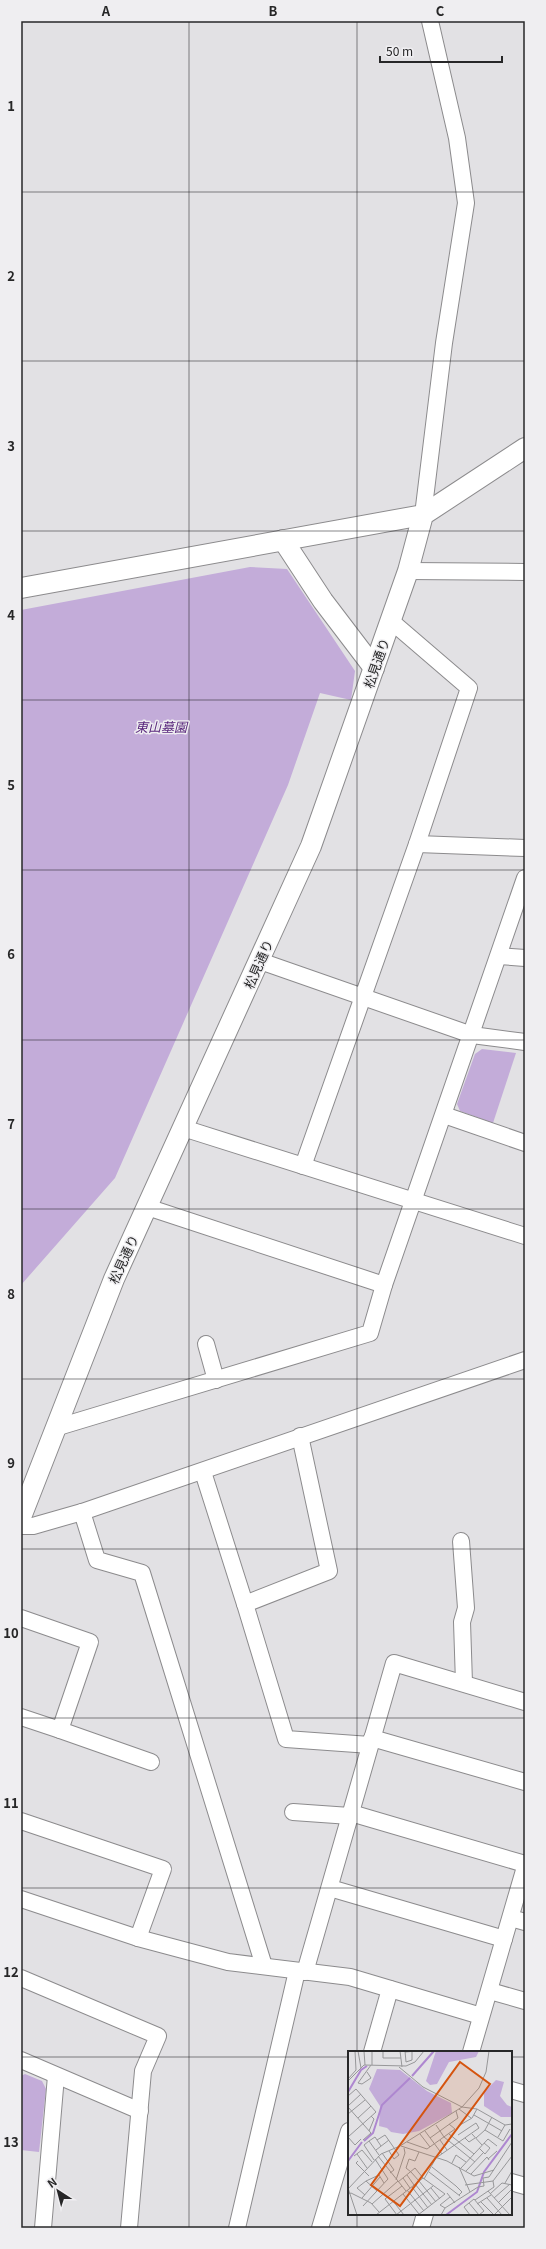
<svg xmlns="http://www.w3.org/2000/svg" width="546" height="2249" font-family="Georgia,'Noto Sans JP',serif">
<rect width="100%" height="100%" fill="#e2e1e4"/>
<g fill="#c3acd9">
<polygon points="250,567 287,569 355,671 351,700 320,693 288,785 115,1178 21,1285 21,610"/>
<polygon points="482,1049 516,1053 493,1123 460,1111 457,1104 475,1054"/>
<polygon points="25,2074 42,2081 46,2089 39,2152 21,2150 21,2076"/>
</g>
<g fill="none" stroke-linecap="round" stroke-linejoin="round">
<defs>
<g id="minor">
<polyline points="423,515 444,343 466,203 457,138 430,21"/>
<polyline points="408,571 525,572"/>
<polyline points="417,844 525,848"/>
<polyline points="499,956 525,958"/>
<polyline points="260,961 472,1035 525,1042"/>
<polyline points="444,1115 525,1143"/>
<polyline points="183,1128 525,1236"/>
<polyline points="303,1166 417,844 469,688 391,621"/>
<polyline points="147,1207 384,1285"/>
<polyline points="206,1344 216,1380"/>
<polyline points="55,1428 370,1333 384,1285 525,878"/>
<polyline points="300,1436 329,1571 245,1604 286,1739 370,1745"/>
<polyline points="203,1472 245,1604"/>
<polyline points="82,1512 97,1560 142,1573 264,1966"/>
<polyline points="21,1526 33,1526 82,1512 525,1360"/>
<polyline points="461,1541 466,1608 462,1622 464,1683"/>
<polyline points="21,1618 90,1642 60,1730 21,1717"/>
<polyline points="60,1730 151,1762"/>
<polyline points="372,1738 525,1782"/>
<polyline points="293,1812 350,1816"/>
<polyline points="351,1813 525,1864"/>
<polyline points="21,1821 163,1869 138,1938"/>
<polyline points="330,1888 504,1939"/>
<polyline points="21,1899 138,1938 228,1962 350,1977 481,2016"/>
<polyline points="511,1918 525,1922"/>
<polyline points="305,1972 394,1663 525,1702"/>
<polyline points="21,1978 158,2036 143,2071 129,2228"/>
<polyline points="490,1991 525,2001"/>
<polyline points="372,2052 390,1989"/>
<polyline points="471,2052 525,1867"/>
<polyline points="21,2060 140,2111"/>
<polyline points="511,2090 525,2094"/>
<polyline points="511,2182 525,2186"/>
<polyline points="43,2228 56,2076"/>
<polyline points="237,2228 297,1971"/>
<polyline points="320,2228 349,2131"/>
<polyline points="421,2228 425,2214"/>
</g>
<g id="tertiary">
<polyline points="283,540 323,601 374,668"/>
<polyline points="21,588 423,515"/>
<polyline points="21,1517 114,1279 311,846 408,571 423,515 525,448"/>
</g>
</defs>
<use href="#minor" stroke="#8c8b8d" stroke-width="18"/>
<use href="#tertiary" stroke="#8c8b8d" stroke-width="22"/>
<use href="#minor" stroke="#fff" stroke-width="16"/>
<use href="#tertiary" stroke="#fff" stroke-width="20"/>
</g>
<path fill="none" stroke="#272728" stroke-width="1" stroke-opacity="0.55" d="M189,21V2228M357,21V2052M21,192H525M21,361H525M21,531H525M21,700H525M21,870H525M21,1040H525M21,1209H525M21,1379H525M21,1549H525M21,1718H525M21,1888H525M21,2057H349M511,2057H525M357,2214V2228"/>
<g text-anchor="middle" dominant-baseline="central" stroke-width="3" stroke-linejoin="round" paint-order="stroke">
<g font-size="13" fill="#272728" stroke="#efeef1">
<text transform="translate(376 663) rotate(-71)">松見通り</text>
<text transform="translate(258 964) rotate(-66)">松見通り</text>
<text transform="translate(123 1259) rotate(-65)">松見通り</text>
</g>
<g font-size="13" font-style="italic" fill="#58267c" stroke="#efeef1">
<text x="161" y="726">東山墓園</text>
</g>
</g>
<g transform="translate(348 2051)">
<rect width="164" height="164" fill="#e2e1e4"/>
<path d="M88,0H131L128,6L101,11L89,33L82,34L78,30ZM29,18L52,19L79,40L103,52L104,62L71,80L55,83L43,81L39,77L31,75L32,55L21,38ZM148,29L156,31L152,45L159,54L164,56V66H153L136,55V41Z" fill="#c3acd9"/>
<path fill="none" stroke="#ae87d0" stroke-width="2" d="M64,25L86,0M0,41L13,19L19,15M16,90L25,82L34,54L62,27M0,110L14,91M98,164L129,141L136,121L164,83"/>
<path fill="none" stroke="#979799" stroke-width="1" d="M10,0L13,17M16,0L17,14M24,0V14M35,0V7H53M35,0H52M52,0L54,16M57,0L58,11L64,9V1M57,1L69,0M51,16L75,36L114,56L131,37L138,21L141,0M19,21L23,27L14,33L10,32L23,14M0,28L8,19L7,0M0,30L16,14L58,15L67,11L76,0M0,45L8,38L28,61L0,86L7,94L13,88M0,55L13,43M0,56L23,82L15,89M111,58L123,67M0,63L17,49M126,64L154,80M10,67L23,55M88,74L96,86L127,111M112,74L124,67L129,58M137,79L155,90L162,78M21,80L26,68L23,65M77,80L94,103M72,83L82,96M101,83L126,103M124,83L134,94M150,86L157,74M82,87L110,67L108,60M117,87L121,91L127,87M128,87L137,79L144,66M29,89L37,84L51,104L46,108L41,100M92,89L99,99M21,90L27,86L33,95M59,91L79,98L107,78L101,73M53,95L99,110L126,125L146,119M131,97L137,103L142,97L136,92M28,99L41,89M34,102L46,119L42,122M9,103L19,117M6,105L14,99L24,111M30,105L58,140M140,108L149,100M26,109L16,94L21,90L31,104M10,110L8,112L21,125M104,112L108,104L118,111M84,116L108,135L114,141L111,144M111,116L122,141M113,117L140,88L149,95M118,120L136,101M63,121L58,117L61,108L67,110L71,101M63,121L71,130M81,121L112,145M123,123L139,106L141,109M59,124L66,134M55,127L62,137M76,128L88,107L131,77L128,72L110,84M48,129L57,102L56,97M18,130L29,140M71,130L88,151M50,131L67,117L75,127L97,143L70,164M157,132L164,120M67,133L84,154M117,134L145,130L164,105M64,136L80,157M0,137L9,164M83,137L92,148M0,138L33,103L52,95L114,56L129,58L157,74L164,73M59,139L76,160M140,140L162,164M99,142L107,152M0,143L3,142L23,152L31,161M55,143L71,163M142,143L154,132L164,134M17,144L9,137L18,130L31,124L36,132M14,147L32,126M139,147L154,164M146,147L162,133M127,149L146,136L145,130M45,150L56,164M133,151L146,164M121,152L131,164M150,152L164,138M24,153L50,130M129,153L143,144M15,155L40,128L27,108M97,157L92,154L102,146M28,164L75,127M48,164L85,135M49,164L37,148L54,135M93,164L97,157L130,136L136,135L135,127L141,126L164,91M122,164L116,156L126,148L136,160L131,164M146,164L164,146"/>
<path fill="#d5540f" fill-opacity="0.15" stroke="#d5540f" stroke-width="2" d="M112,11L142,33L52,155L23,134Z"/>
<rect width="164" height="164" fill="none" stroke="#272728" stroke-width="2"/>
</g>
<rect width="546" height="2249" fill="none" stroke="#efeef1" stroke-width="44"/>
<g transform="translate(58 2191) rotate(324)" stroke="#efeef1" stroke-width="3" paint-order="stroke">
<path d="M0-3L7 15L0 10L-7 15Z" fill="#272728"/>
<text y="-6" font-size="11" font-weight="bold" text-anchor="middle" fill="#272728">N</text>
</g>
<path d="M380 56v6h122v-6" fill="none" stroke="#272728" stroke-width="2"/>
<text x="386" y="56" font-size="12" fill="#272728" stroke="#efeef1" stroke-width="3" paint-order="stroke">50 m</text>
<rect x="22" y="22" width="502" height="2205" fill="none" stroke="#272728" stroke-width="1.5"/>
<g font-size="13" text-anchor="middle" font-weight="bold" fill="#272728">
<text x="106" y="16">A</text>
<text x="273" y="16">B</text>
<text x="440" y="16">C</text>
<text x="11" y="111">1</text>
<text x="11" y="281">2</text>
<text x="11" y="451">3</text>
<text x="11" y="620">4</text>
<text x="11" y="790">5</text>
<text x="11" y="959">6</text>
<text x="11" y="1129">7</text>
<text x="11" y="1299">8</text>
<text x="11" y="1468">9</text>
<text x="11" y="1638">10</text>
<text x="11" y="1808">11</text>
<text x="11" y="1977">12</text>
<text x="11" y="2147">13</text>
</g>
</svg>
